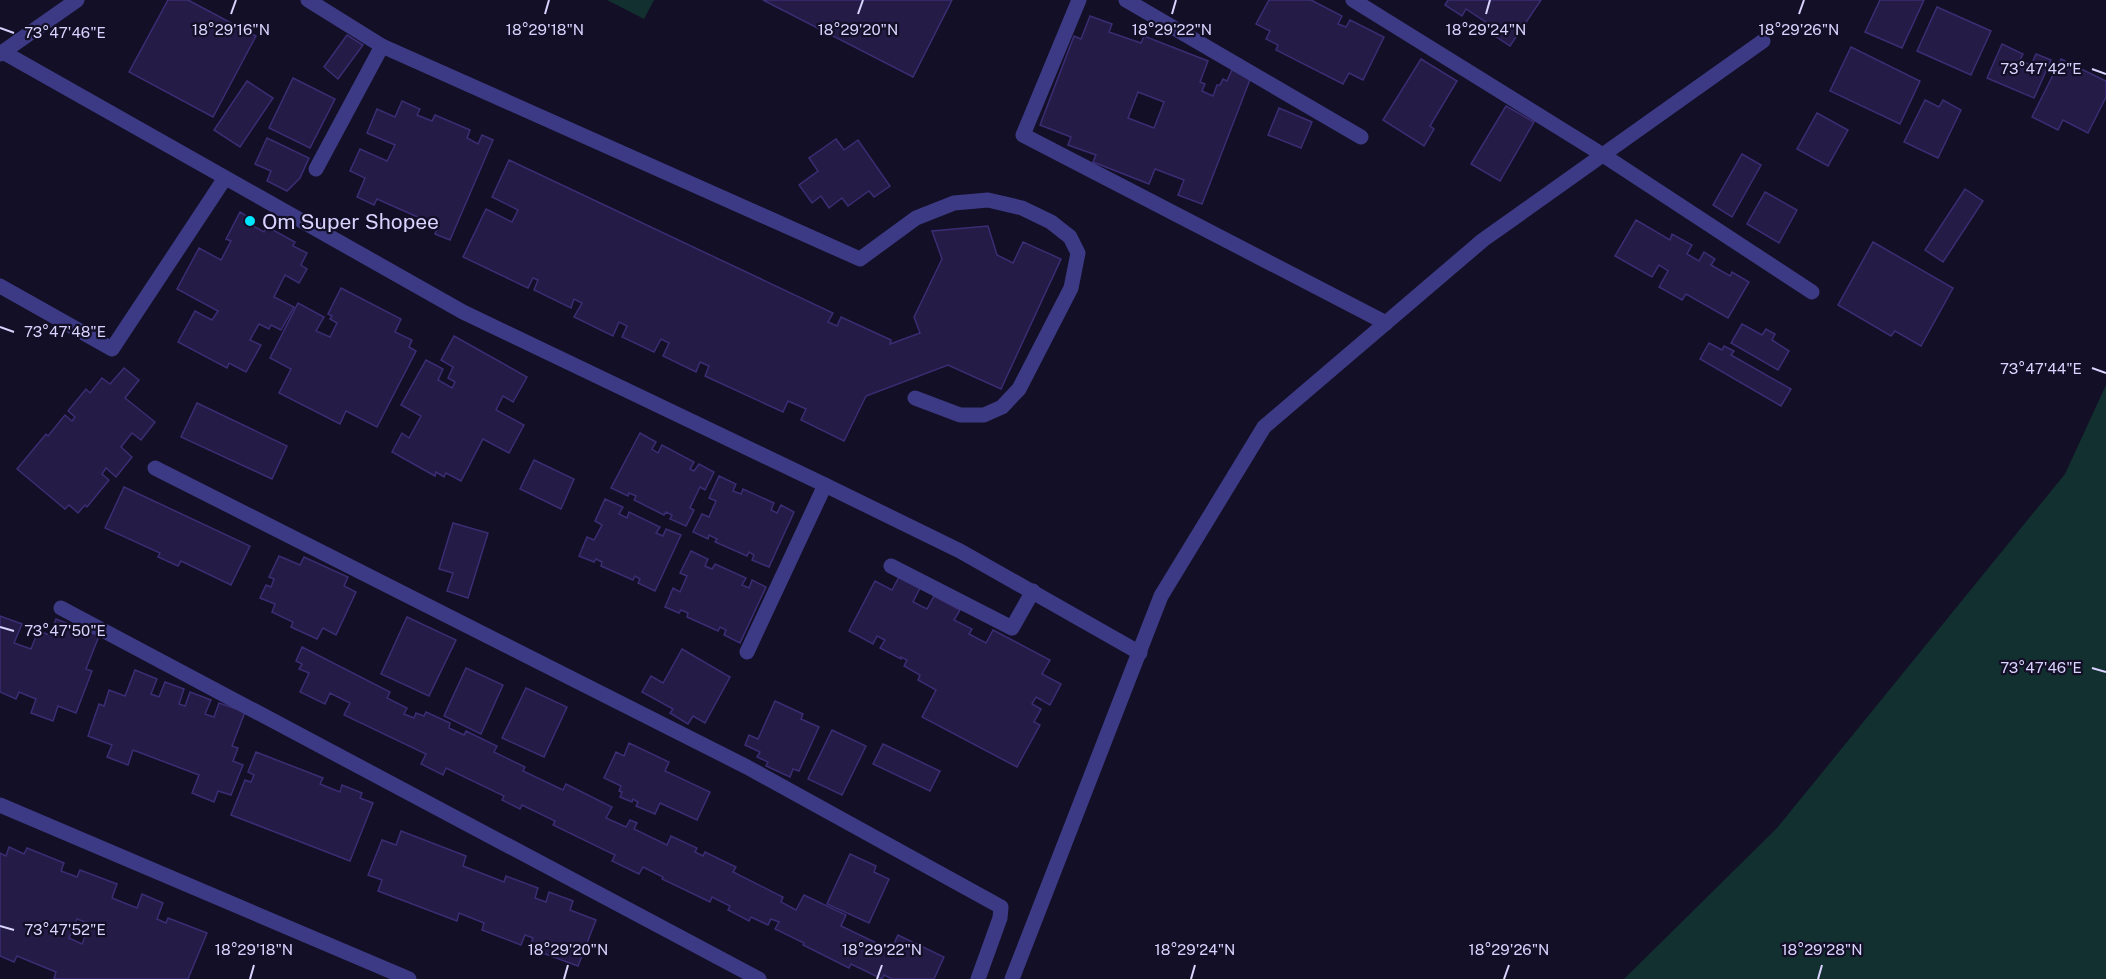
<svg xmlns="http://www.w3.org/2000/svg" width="2106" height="979" font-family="'Public Sans',sans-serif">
<rect width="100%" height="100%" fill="#130f26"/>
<g fill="#12302f">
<polygon points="607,0 654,0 644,19"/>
<polygon points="2106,385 2106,979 1624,979 1777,828 2065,474"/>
</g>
<g fill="#241b47" stroke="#3b2d73" stroke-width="1.5" fill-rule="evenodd">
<polygon points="168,0 188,0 256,36 213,117 129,72"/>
<polygon points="763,0 952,0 913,77"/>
<polygon points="1269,0 1311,0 1342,16 1338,24 1346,27 1350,20 1384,37 1363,80 1349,73 1343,84 1276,50 1278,45 1266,39 1270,31 1256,24"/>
<polygon points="1448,0 1541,0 1510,46 1495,36 1499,31 1466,9 1462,16 1445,5"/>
<polygon points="1880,0 1924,0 1902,48 1865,32"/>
<polygon points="1937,7 1991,31 1971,75 1917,51"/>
<path d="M1090,16L1112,24L1109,32L1141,43L1144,36L1208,61L1200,82L1205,84L1202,91L1213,96L1217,85H1220L1223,79L1227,81L1232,70L1251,77L1202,204L1178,195L1184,180L1155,169L1149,184L1093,162L1096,155L1068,145L1071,137L1040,125L1074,36L1081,39ZM1138,92L1164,102L1154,128L1128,118Z"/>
<polygon points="347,35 363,45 338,79 324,67"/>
<polygon points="2002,44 2023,54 2020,60 2031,65 2036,54 2051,60 2034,98 1987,78"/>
<polygon points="1851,47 1920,81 1900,124 1830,91"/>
<polygon points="1421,59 1457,81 1430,126 1434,129 1424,146 1383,120"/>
<polygon points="2061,59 2106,81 2106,97 2088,133 2063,120 2058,130 2032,117"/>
<polygon points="293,78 335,99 310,148 269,128"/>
<polygon points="247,81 273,98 240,147 214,130"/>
<polygon points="1925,100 1939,107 1943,100 1961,110 1938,158 1904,142"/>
<polygon points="402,101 420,109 417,115 432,121 435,115 470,130 467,138 478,144 482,135 493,140 450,240 435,234 438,226 377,199 374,205 357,197 365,178 350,171 360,149 387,161 395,145 367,133 377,109 395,117"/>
<polygon points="1506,106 1534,122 1500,181 1471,164"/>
<polygon points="1279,108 1312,122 1301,148 1268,135"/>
<polygon points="1817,113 1848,130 1828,166 1797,149"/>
<polygon points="267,138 309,158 300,178 287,191 267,181 271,171 255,164"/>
<polygon points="836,139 844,150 858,140 890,186 874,197 869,191 848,206 842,198 829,208 821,196 812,203 799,185 818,171 809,158"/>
<polygon points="1742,154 1761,165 1732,217 1713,205"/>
<polygon points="509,160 833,313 828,322 837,326 841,317 891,340 890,344 920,333 914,317 942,259 932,231 988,226 997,255 1013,263 1023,242 1061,259 1001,389 948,365 866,396 844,441 801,420 806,409 788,401 783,412 705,376 709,366 700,362 696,372 663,356 669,343 661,339 654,352 622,337 627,326 619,322 613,336 574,317 582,303 574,299 571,308 534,290 538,280 533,278 528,288 463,257 486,209 512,222 518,210 492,197"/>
<polygon points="1965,189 1983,201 1943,262 1925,250"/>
<polygon points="1765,192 1797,210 1779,243 1747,224"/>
<polygon points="240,212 250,218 248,223 264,232 266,226 295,242 293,246 307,253 301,265 307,269 299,283 285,275 274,297 294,307 281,330 271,325 269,329 259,324 250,340 261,345 246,372 229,363 227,368 178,342 195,311 212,320 218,311 177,289 199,248 221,260 231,241 226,239"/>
<polygon points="1636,220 1670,240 1672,234 1692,245 1687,254 1699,261 1704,252 1715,259 1711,265 1730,276 1732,272 1749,282 1728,318 1686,294 1682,300 1659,287 1668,271 1659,265 1652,277 1615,256"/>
<polygon points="1873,242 1953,288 1921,346 1895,331 1891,336 1838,305"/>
<polygon points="341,288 401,319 395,332 412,340 409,347 416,351 377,427 346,411 340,424 279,393 291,369 270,358 298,303 324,317 316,331 330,337 337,323 330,319 332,316 328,314"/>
<polygon points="1742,324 1762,335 1766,329 1775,334 1772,340 1789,351 1778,370 1731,343"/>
<polygon points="454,336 527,377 513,402 503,396 496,410 524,425 509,453 483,439 461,481 446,473 444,477 436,472 435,476 392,452 402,433 409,438 421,416 401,405 426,360 443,369 438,380 452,388 455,382 448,378 453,367 441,360"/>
<polygon points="1709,343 1722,350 1724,346 1734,351 1731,355 1791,389 1781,406 1700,359"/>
<polygon points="124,368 139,380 125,398 155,422 141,440 132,433 121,447 132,457 116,477 106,468 102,474 109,480 87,507 85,505 78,513 69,505 65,509 17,469 46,434 48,436 65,415 72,421 75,417 68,411 86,389 90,393 102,378 110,384"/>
<polygon points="197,403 287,446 272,479 181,437"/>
<polygon points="640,433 656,442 652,449 658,453 662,445 694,462 690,469 694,471 699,464 714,472 705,490 700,487 690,508 694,510 686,526 670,519 672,515 666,512 664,515 634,500 636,496 629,493 628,496 611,488"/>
<polygon points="534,460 574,479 561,509 520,489"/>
<polygon points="719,476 736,484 733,491 741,494 743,489 774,503 771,510 777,513 781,505 794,512 769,567 752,560 754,555 749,552 747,556 715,542 717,539 709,535 708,539 693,532 702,514 709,517 716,501 709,498"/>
<polygon points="124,487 250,546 231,585 181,561 178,566 158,557 160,553 105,528"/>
<polygon points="605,499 623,507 619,514 627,518 629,512 660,527 656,533 663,536 666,529 681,535 655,591 638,583 640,579 635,576 633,580 601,566 602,562 596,559 594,562 579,556 587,537 594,540 602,525 595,521"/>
<polygon points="453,523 488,533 468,598 447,591 453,573 439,569"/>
<polygon points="691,551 708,559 705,566 712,569 715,564 746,578 742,585 749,588 752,580 766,587 740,643 724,635 726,630 720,627 718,631 687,617 688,613 681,610 679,613 665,607 673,588 680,592 687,576 680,573"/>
<polygon points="279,556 300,565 304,557 348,577 344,586 356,592 336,635 323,628 317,639 291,627 293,622 272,612 275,604 260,598 266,585 271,587 274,579 269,577"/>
<polygon points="899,577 920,588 913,602 927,609 934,596 960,610 954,620 972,629 969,634 986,643 993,630 1050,660 1042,674 1061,684 1050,705 1036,697 1032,704 1041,709 1034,722 1040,725 1017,767 922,717 936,690 918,680 920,675 904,666 907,660 901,657 901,659 880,648 885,640 877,636 873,644 849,631 875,581 892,590"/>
<polygon points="0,616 22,624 14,643 31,649 38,631 50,635 56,619 99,636 86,669 92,671 76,713 58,706 53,721 31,713 36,699 19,692 16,699 0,692"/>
<polygon points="407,617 456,640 429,696 381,674"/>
<polygon points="302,647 390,692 387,698 407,708 404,714 414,718 416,713 424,716 426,712 450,723 449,728 464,735 466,731 497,746 494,752 525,767 523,771 563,790 566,784 612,807 606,818 626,827 630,820 637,823 634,829 667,845 671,836 697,848 695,852 703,856 705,852 736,867 733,872 783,897 781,902 796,910 804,895 846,915 841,926 891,950 898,935 944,957 934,979 892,979 884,975 882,979 851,964 849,968 803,945 804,943 775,929 779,922 771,919 768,925 751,917 749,921 728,910 730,906 712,897 710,902 662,879 663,877 643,867 639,874 612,861 615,855 553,825 555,821 522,805 520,809 502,800 504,796 446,768 443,775 421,764 426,754 344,715 350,703 330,693 325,704 300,692 309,673 299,669 302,664 296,661"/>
<polygon points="682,649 730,677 705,723 693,716 688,724 670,713 673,709 642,692 651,676 663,683"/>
<polygon points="466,668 503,685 481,734 444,716"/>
<polygon points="135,670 157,679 151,694 159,697 165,682 184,689 179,704 185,706 190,692 211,700 205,714 214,717 219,703 245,712 232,746 238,748 233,761 243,765 231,795 218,791 214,802 192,793 199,775 133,750 128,765 107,757 112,745 88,736 99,704 104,706 109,690 125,696"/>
<polygon points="526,688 567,707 544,757 502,738"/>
<polygon points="775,701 803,714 801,719 819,727 799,771 793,769 790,777 766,766 768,762 757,757 760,752 745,745 749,735 758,739"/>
<polygon points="832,730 866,746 842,795 808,779"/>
<polygon points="629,743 669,762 665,771 710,792 697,820 660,803 655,814 636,806 638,802 633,799 632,802 620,797 622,792 619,791 621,786 604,778 616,752 624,756"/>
<polygon points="883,744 940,771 930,791 873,764"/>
<polygon points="256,752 323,778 320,784 340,792 342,785 362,793 360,798 373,803 350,861 231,815 245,780 251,782 254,775 248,772"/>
<polygon points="401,831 466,856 463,866 504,882 506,876 538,888 535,898 546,902 549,892 573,901 570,910 596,920 578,966 529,948 533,938 525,935 521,945 482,930 484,923 459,913 457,921 378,891 382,880 368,875 382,840 396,845"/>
<path d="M9,847L24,854L27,848L64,863L61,871L77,877L80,870L117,884L112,898L137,908L142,894L163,903L157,919L166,923L168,918L207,933L188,979H57L54,978L56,972L17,956L14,962L0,956V853L6,856ZM77,919L90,924L82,944L69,938Z"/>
<polygon points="850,854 876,866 874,872 889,879 869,923 827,904"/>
</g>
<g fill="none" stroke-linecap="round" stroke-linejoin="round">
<g stroke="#3d3a85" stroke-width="15">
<polyline points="308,0 382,46 860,259 916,218 954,203 988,200 1022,208 1051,222 1070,237 1078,253 1071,288 1019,389 1002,407 984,415 960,415 915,398"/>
<polyline points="1079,0 1023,135 1386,323"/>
<polyline points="1126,0 1361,137"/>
<polyline points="3,52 463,312 825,485 960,551 1140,653"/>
<polyline points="316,169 382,46"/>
<polyline points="0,286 112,349 225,178"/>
<polyline points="891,566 1012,628 1033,591"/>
<polyline points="747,652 825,485"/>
<polyline points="0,805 409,979"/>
</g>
<g stroke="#3d3a85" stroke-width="15">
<polyline points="1353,0 1603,155 1812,292"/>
<polyline points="0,54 77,0"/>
<polyline points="155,468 747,767 1001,907 1000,918 978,979"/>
<polyline points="61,608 759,979"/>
<polyline points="1012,979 1161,596 1264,427 1483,240 1763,41"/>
</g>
</g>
<path fill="none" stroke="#d9d4ff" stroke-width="2" d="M231,14L236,0M545,14L549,0M858,14L863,0M1172,14L1176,0M1486,14L1490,0M1799,14L1804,0M0,28L14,33M2092,69L2106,74M0,327L14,332M2092,368L2106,373M0,627L14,631M2092,668L2106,672M0,926L14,930M250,979L254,965M564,979L568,965M877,979L882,965M1191,979L1195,965M1504,979L1509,965M1818,979L1822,965"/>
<circle fill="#00e5ff" stroke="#130f26" stroke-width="2" cx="250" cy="221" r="6"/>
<g text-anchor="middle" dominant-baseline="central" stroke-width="4.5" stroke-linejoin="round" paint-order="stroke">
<g font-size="21" fill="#d9d4ff" stroke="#130f26" text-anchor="start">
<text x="262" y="221">Om Super Shopee</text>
</g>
</g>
<g font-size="15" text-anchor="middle" fill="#d9d4ff" stroke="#130f26" stroke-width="4.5" stroke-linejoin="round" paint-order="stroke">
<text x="231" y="35">18°29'16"N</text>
<text x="545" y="35">18°29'18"N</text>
<text x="858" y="35">18°29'20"N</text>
<text x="1172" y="35">18°29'22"N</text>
<text x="1486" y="35">18°29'24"N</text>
<text x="1799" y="35">18°29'26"N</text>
<text x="65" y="38">73°47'46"E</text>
<text x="2041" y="74">73°47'42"E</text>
<text x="65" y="337">73°47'48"E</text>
<text x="2041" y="374">73°47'44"E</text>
<text x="65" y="636">73°47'50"E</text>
<text x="2041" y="673">73°47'46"E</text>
<text x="65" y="935">73°47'52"E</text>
<text x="254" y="955">18°29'18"N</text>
<text x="568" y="955">18°29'20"N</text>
<text x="882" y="955">18°29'22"N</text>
<text x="1195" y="955">18°29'24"N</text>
<text x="1509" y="955">18°29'26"N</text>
<text x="1822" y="955">18°29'28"N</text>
</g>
</svg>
